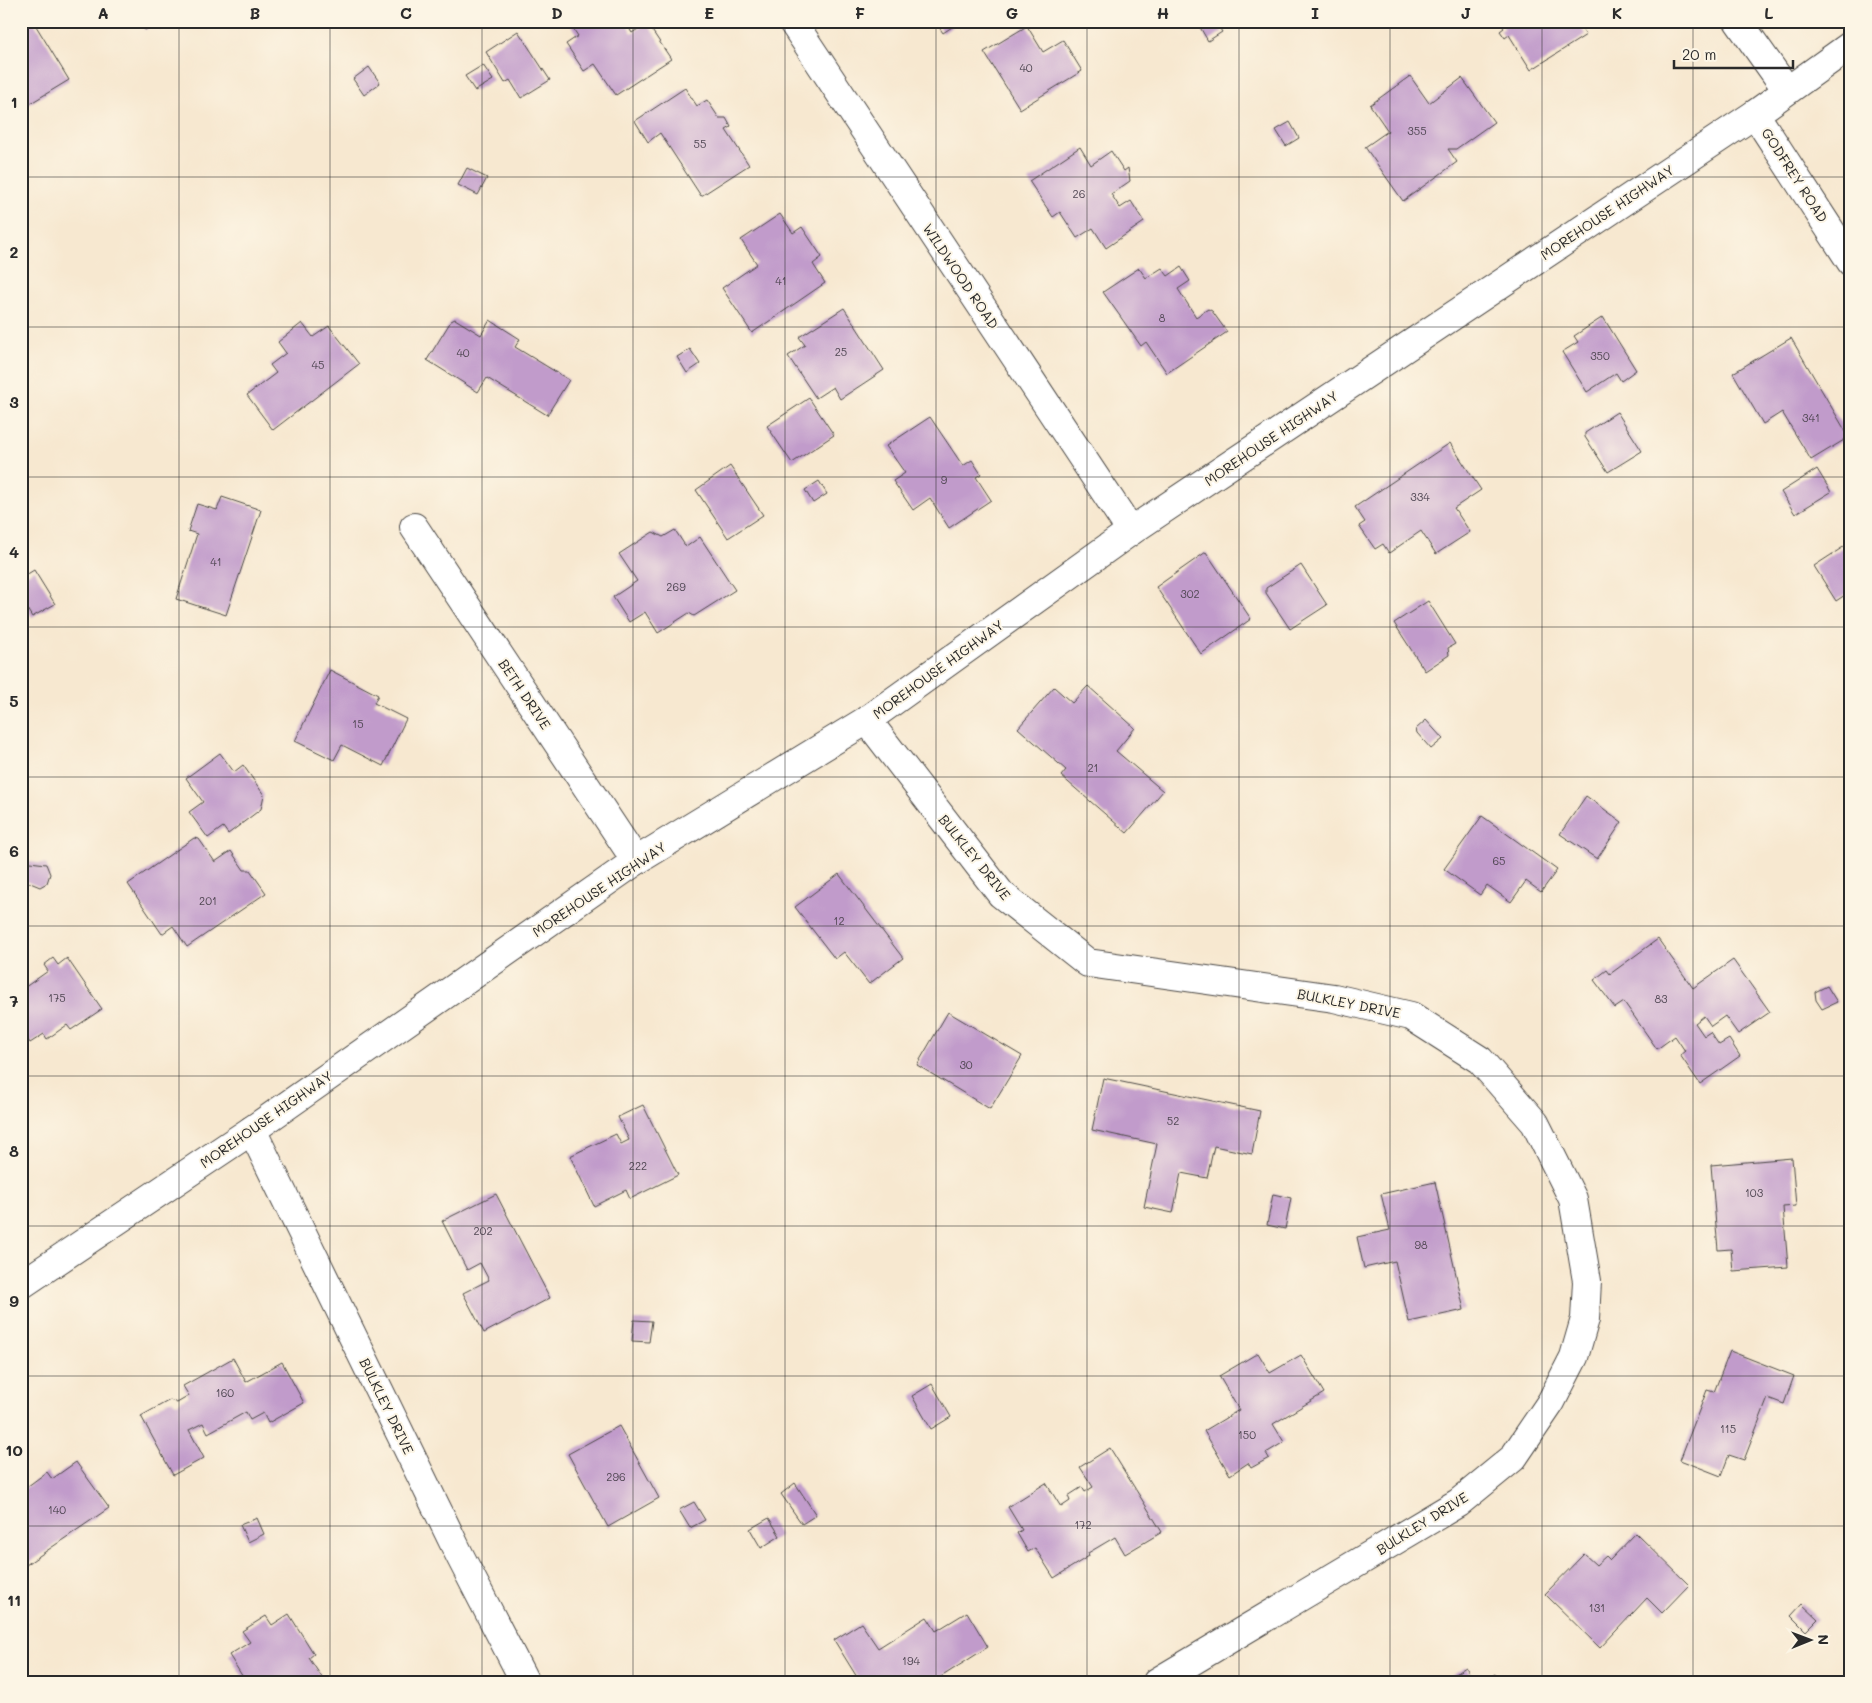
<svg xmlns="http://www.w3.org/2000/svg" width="1872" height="1703" font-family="Mali,sans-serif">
<rect width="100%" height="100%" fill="#fcf5e5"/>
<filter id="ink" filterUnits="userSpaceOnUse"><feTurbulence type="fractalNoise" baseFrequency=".02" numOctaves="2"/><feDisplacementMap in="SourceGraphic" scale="10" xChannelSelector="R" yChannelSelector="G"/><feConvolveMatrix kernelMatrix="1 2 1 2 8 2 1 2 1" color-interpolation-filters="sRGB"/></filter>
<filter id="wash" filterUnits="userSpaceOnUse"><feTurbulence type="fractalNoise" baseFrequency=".0096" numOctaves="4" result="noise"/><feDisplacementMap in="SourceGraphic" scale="20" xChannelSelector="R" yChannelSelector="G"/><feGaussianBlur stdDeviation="1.12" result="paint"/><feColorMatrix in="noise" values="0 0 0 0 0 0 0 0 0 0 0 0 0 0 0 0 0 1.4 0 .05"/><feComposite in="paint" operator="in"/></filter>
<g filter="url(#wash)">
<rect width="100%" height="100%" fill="#f7e8d0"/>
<g id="blocks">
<g fill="#c19bcb">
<polygon points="21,21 33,21 69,80 21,109"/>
<polygon points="139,21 174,21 161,30 156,23 145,30"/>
<polygon points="568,21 625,21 632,33 647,23 671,59 616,95 595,64 584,71 566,44 578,36"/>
<polygon points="935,21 961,21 943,33"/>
<polygon points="1204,21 1215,21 1222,32 1208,41 1201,29 1200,23"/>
<polygon points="1499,21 1589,21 1580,27 1586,35 1531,70 1509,35 1505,38 1500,31 1504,28"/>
<polygon points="1027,26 1043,52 1063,40 1082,71 1020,109 984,52"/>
<polygon points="518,31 550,80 521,98 510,80 505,83 486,52"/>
<polygon points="483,65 493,80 475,91 465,76"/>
<polygon points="369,67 380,83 364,95 353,79"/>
<polygon points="1410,76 1429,103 1462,78 1494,122 1456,149 1448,149 1457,162 1403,201 1365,147 1388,131 1370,105"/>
<polygon points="685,88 697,106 707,100 719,118 726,118 731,127 726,130 749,165 701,196 660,133 648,142 635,121"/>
<polygon points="1290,122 1299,138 1286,146 1276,130"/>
<polygon points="1080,147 1091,165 1111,151 1124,171 1128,168 1130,181 1111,194 1120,208 1131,201 1144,222 1106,248 1093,228 1077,238 1060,212 1053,217 1029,181"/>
<polygon points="467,168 487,178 478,195 458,185"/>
<polygon points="780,214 793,233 802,227 822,257 813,264 825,283 752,333 722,288 757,264 741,240"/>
<polygon points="21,215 30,226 21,232"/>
<polygon points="1181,267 1190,281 1178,289 1196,317 1208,309 1212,311 1227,332 1167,373 1146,342 1141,346 1103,292 1139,268 1146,278 1162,268 1168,276"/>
<polygon points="844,308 884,370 840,399 833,387 816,398 788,356 805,345 799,337"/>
<polygon points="1603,317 1636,370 1621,381 1616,373 1587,392 1562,352 1578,342 1574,336"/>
<polygon points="455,319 481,335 490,320 520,339 515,347 569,380 547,415 487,378 478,392 427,360 451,321"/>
<polygon points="302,323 313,337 329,326 359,364 273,430 247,395 276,373 270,365 286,353 278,342"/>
<polygon points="1791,338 1849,437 1811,460 1782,412 1763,424 1733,373"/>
<polygon points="690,349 700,364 687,373 677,357"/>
<polygon points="809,398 834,435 792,463 767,426"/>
<polygon points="1617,412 1642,451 1608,472 1585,437 1585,433"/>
<polygon points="930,417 963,466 972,460 981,474 976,477 991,500 949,528 930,498 913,510 893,481 905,473 886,446"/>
<polygon points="1450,443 1481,490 1454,508 1470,532 1436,554 1421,531 1389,553 1383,544 1375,549 1359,526 1365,522 1355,507"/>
<polygon points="730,466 763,515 728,538 696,490"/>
<polygon points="1817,469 1831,492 1795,514 1781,492"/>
<polygon points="819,481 827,494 813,503 805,490"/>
<polygon points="222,497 261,510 226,615 176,599 197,534 188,531 197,504 217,510"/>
<polygon points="675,530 686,547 700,537 735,590 694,616 689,613 658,633 645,612 629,622 613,597 637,581 619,554 653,532 663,537"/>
<polygon points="1851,542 1851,591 1836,601 1814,566"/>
<polygon points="1206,552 1251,619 1201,654 1156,587"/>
<polygon points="1301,565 1327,605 1290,629 1266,593 1266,588"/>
<polygon points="34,570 55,604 32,617 21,599 21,578"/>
<polygon points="1428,601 1455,644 1448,648 1449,655 1425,671 1394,623"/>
<polygon points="330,670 378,695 374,703 406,719 383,766 342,745 334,760 295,741"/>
<polygon points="1088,686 1135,728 1116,751 1163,791 1127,833 1061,776 1066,770 1018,728 1054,687 1072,703"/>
<polygon points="1426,720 1443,739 1431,749 1417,733 1416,729"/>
<polygon points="220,753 234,772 243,765 264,795 261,809 228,834 223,827 208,838 189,812 203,802 186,778"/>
<polygon points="1586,796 1622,822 1597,859 1560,834"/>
<polygon points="1482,816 1557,870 1541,892 1526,881 1511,902 1487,885 1480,895 1444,869"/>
<polygon points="194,838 199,839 215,862 231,851 244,870 250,870 266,893 187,947 173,926 162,934 128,884"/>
<polygon points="30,862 46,864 50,874 47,883 40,887 23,880 23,866"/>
<polygon points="839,874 903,958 869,984 844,952 835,959 795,907"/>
<polygon points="1658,939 1693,988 1733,960 1770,1012 1738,1034 1725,1016 1711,1026 1704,1016 1695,1023 1704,1036 1710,1032 1719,1045 1729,1039 1740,1056 1700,1084 1680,1055 1685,1051 1675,1036 1657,1049 1624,1002 1615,1008 1594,980 1607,970 1610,974"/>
<polygon points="53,958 58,965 67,958 102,1009 71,1030 67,1025 47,1039 44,1034 30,1043 21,1030 21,1011 26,1007 21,1001 21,990 48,971 44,965"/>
<polygon points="1827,986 1837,1002 1822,1009 1816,1000 1815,992"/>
<polygon points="948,1012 1022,1056 990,1109 917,1065"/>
<polygon points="1103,1078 1260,1111 1252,1154 1214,1146 1207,1178 1181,1173 1173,1213 1144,1207 1157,1144 1092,1130"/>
<polygon points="643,1105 678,1175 630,1199 626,1190 594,1206 570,1156 616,1134 621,1144 629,1140 618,1117"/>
<polygon points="1792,1158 1796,1206 1783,1207 1788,1267 1733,1271 1731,1249 1718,1250 1711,1165"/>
<polygon points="1435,1182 1464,1310 1409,1322 1395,1261 1364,1268 1357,1237 1390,1230 1381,1194"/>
<polygon points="496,1194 550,1298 484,1333 463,1293 489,1280 480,1263 467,1270 442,1221"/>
<polygon points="1273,1194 1291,1198 1285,1229 1267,1225"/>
<polygon points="634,1320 652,1321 649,1342 632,1341"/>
<polygon points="1730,1351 1794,1376 1784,1404 1768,1398 1744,1460 1729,1455 1721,1476 1680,1460 1707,1390 1714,1392"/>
<polygon points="1258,1353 1270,1373 1301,1355 1324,1393 1273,1424 1284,1442 1266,1453 1269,1458 1251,1468 1248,1463 1230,1475 1204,1431 1239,1410 1219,1376"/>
<polygon points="233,1358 246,1382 282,1362 304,1403 268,1423 263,1413 250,1420 246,1412 208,1433 203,1423 189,1430 204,1458 173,1475 141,1416 170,1400 177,1403 189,1396 183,1386"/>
<polygon points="932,1384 951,1417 931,1429 912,1396"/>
<polygon points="619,1426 659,1498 608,1527 568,1454"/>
<polygon points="1110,1448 1162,1532 1125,1554 1115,1537 1088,1553 1089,1556 1054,1578 1035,1548 1028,1552 1017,1533 1022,1530 1008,1507 1046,1483 1061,1507 1070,1501 1068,1496 1082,1487 1085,1492 1093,1487 1080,1467"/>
<polygon points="76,1462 109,1508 26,1565 21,1559 21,1485 24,1489 47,1472 52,1479"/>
<polygon points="795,1483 816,1515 802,1524 781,1494"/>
<polygon points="694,1502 705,1520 690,1528 679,1510"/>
<polygon points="257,1518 264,1534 248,1542 240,1525"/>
<polygon points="769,1518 780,1536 761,1548 750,1529"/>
<polygon points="1636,1533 1689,1585 1662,1613 1647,1598 1600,1648 1545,1594 1584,1554 1596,1565 1606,1556 1610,1560"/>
<polygon points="1802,1604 1818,1619 1806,1631 1791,1616"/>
<polygon points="967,1612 988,1647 933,1682 860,1682 834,1640 861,1623 878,1648 927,1617 936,1631"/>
<polygon points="289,1614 314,1654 309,1658 323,1679 319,1682 246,1682 229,1655 250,1642 242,1631 266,1616 272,1625"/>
<polygon points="1466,1667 1474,1682 1442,1682"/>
<polygon points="1495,1674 1499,1682 1483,1682"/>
</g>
</g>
</g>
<g filter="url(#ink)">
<use href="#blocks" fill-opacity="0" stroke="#4a4744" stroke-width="1"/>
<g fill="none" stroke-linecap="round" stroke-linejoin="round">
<defs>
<g id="minor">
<polyline points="792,21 1131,531"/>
<polyline points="1738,21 1787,90"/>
<polyline points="1755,114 1851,262"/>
<polyline points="414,527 636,861"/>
<polyline points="867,720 1001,894 1088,963 1334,998 1411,1016 1480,1060 1535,1123 1573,1199 1587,1281 1585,1319 1574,1357 1551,1402 1513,1458 1458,1503 1157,1682"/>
<polyline points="252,1130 460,1556 525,1682"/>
<polyline points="21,1285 252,1130 636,861 867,720 1131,531 1755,114 1851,45"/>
</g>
</defs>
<use href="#minor" stroke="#4a4744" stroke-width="30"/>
<use href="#minor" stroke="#fff" stroke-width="28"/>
</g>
</g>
<path fill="none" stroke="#2b2b2b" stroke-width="1" stroke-opacity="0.55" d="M179,21V1682M330,21V1682M482,21V1682M633,21V1682M785,21V1682M936,21V1682M1087,21V1682M1239,21V1682M1390,21V1682M1542,21V1682M1693,21V1682M21,177H1851M21,327H1851M21,477H1851M21,627H1851M21,777H1851M21,926H1851M21,1076H1851M21,1226H1851M21,1376H1851M21,1526H1851"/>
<g text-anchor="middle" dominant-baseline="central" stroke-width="4" stroke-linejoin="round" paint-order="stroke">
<g font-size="11" fill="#504753">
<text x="1026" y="67">40</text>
<text x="1417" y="130">355</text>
<text x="700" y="143">55</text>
<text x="1079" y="193">26</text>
<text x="781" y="280">41</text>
<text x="1162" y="317">8</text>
<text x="841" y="351">25</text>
<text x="463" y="352">40</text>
<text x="1600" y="355">350</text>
<text x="318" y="364">45</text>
<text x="1811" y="417">341</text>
<text x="944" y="479">9</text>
<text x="1420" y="496">334</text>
<text x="216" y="561">41</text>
<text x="676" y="586">269</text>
<text x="1190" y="593">302</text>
<text x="358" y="723">15</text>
<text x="1093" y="767">21</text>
<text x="1499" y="860">65</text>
<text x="208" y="900">201</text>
<text x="839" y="920">12</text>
<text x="57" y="997">175</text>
<text x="1661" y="998">83</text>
<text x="966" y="1064">30</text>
<text x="1173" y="1120">52</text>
<text x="638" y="1165">222</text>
<text x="1754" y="1192">103</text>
<text x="483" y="1230">202</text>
<text x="1421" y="1244">98</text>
<text x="225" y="1392">160</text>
<text x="1728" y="1428">115</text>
<text x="1247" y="1434">150</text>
<text x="616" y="1476">296</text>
<text x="57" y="1509">140</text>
<text x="1083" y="1524">172</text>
<text x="1597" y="1607">131</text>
<text x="911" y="1660">194</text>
</g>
<g font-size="14" fill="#2b2b2b" stroke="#fcf5e5">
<text transform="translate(1795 175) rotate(57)">GODFREY ROAD</text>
<text transform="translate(1607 212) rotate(-34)">MOREHOUSE HIGHWAY</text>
<text transform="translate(961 276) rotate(56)">WILDWOOD ROAD</text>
<text transform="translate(1271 438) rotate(-34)">MOREHOUSE HIGHWAY</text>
<text transform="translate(938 669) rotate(-36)">MOREHOUSE HIGHWAY</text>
<text transform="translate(525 694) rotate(56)">BETH DRIVE</text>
<text transform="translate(975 857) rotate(51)">BULKLEY DRIVE</text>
<text transform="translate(599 889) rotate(-34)">MOREHOUSE HIGHWAY</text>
<text transform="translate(1349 1003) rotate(11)">BULKLEY DRIVE</text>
<text transform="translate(266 1119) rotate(-35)">MOREHOUSE HIGHWAY</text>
<text transform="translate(387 1406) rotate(64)">BULKLEY DRIVE</text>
<text transform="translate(1422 1523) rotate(-32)">BULKLEY DRIVE</text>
</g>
</g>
<rect width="1872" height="1703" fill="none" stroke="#fcf5e5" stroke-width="55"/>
<g transform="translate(1810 1640) rotate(89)" stroke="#fcf5e5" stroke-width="4" paint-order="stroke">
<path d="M0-4L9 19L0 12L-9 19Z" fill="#2b2b2b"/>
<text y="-8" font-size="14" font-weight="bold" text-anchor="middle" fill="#2b2b2b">N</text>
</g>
<path d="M1674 60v8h119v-8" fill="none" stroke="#2b2b2b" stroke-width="2.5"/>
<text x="1682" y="60" font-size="15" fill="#2b2b2b" stroke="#fcf5e5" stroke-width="4" paint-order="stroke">20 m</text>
<rect x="28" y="28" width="1816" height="1648" fill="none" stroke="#2b2b2b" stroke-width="2"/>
<g font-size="16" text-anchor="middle" font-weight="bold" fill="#2b2b2b">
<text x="103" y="19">A</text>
<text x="255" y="19">B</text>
<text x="406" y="19">C</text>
<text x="557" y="19">D</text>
<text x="709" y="19">E</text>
<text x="860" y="19">F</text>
<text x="1012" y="19">G</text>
<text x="1163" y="19">H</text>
<text x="1315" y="19">I</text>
<text x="1466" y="19">J</text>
<text x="1617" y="19">K</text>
<text x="1769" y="19">L</text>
<text x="14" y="108">1</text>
<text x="14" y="258">2</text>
<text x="14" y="408">3</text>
<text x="14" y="558">4</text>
<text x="14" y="707">5</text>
<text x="14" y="857">6</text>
<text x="14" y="1007">7</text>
<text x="14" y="1157">8</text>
<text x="14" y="1307">9</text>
<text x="14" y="1456">10</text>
<text x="14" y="1606">11</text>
</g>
</svg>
